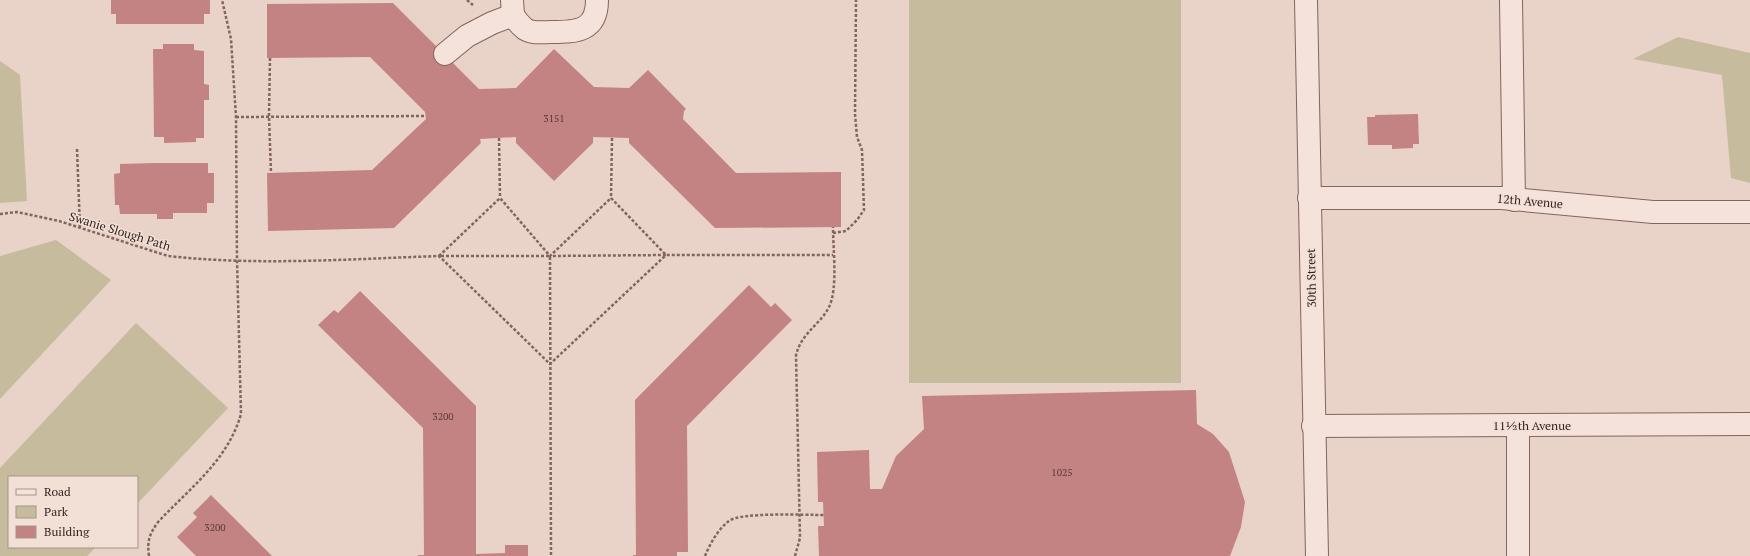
<svg xmlns="http://www.w3.org/2000/svg" width="1750" height="556" font-family="'PT Serif',serif">
<rect width="100%" height="100%" fill="#e9d2c8"/>
<g fill="#c6bb9d">
<rect x="909" y="0" width="272" height="383"/>
<polygon points="1678,37 1750,53 1750,183 1731,178 1722,75 1633,59"/>
<polygon points="0,61 20,75 27,201 0,203"/>
<polygon points="56,240 111,280 0,399 0,256"/>
<polygon points="136,323 228,408 137,504 137,477 9,477 9,547 96,547 87,556 0,556 0,468"/>
</g>
<g fill="#c38382">
<polygon points="111,0 210,0 210,14 204,14 204,24 116,24 116,14 111,14"/>
<polygon points="393,3 479,89 516,88 554,49 594,87 629,88 648,70 686,109 684,111 683,119 736,173 841,172 841,227 715,228 629,143 629,138 593,137 593,143 554,181 516,143 516,137 480,139 481,143 394,228 268,231 267,173 372,170 426,119 425,112 370,57 267,58 267,4"/>
<polygon points="163,44 194,44 194,50 204,51 204,84 209,85 209,100 204,100 204,138 196,138 196,142 164,143 164,137 154,137 153,49 163,49"/>
<polygon points="1418,114 1419,144 1413,144 1413,148 1392,149 1392,145 1368,145 1367,117 1375,117 1375,115"/>
<polygon points="155,163 208,163 208,173 214,173 214,203 207,203 207,213 173,213 173,219 157,219 157,214 120,214 119,205 115,205 114,174 120,173 120,164"/>
<polygon points="749,285 771,307 775,303 792,320 687,426 688,552 677,552 677,556 633,556 633,555 636,555 635,400"/>
<polygon points="360,291 476,406 476,554 505,553 505,545 528,545 528,556 418,556 418,555 424,555 423,428 318,325 334,310 338,313"/>
<polygon points="1196,390 1197,424 1213,434 1229,452 1245,502 1241,527 1230,556 819,556 818,526 824,526 823,502 818,502 817,452 869,450 870,489 882,489 896,456 924,429 922,396"/>
<polygon points="211,495 272,556 196,556 177,537 197,517 193,513"/>
</g>
<g fill="none" stroke-linecap="round" stroke-linejoin="round">
<defs>
<g id="minor">
<path d="M512,0L513,15C516,20 520,25 525,29C533,34 543,32 552,32C577,32 597,31 597,0"/>
<polyline points="1306,0 1317,556"/>
<polyline points="1511,0 1514,200"/>
<polyline points="445,54 467,36 492,23 513,15"/>
<polyline points="1309,198 1501,198 1653,212 1750,212"/>
<polyline points="1518,425 1518,556"/>
<polyline points="1313,426 1750,424"/>
</g>
</defs>
<use href="#minor" stroke="#83645f" stroke-width="24"/>
<g stroke="#83645f" stroke-width="2.5" stroke-dasharray="3 2" stroke-linecap="butt">
<polyline points="467,0 473,5"/>
<polyline points="270,58 269,116 271,173"/>
<polyline points="236,117 425,116"/>
<polyline points="499,138 500,198"/>
<polyline points="612,138 611,198 666,255 833,255"/>
<polyline points="77,149 80,228"/>
<path d="M0,214L17,212L59,221L168,256C258,266 349,259 439,256L550,364L666,255L550,256"/>
<polyline points="833,233 846,231 857,220 864,210 862,150 857,137 855,114 856,0"/>
<polyline points="551,555 550,256 439,256 500,198 550,256 611,198"/>
<path d="M149,556C147,541 149,535 158,522C190,488 228,460 241,414L237,260L236,117L231,39L222,0"/>
<path d="M705,556C710,544 718,529 729,521C740,512 806,515 824,515"/>
<path d="M795,556L800,538L796,355C802,332 819,326 829,307C838,289 833,249 833,227"/>
</g>
<use href="#minor" stroke="#f5e2da" stroke-width="22"/>
</g>
<g text-anchor="middle" dominant-baseline="central" stroke-width="3" stroke-linejoin="round" paint-order="stroke">
<g font-size="10" fill="#583b39">
<text x="554" y="118">3151</text>
<text x="443" y="416">3200</text>
<text x="1062" y="472">1025</text>
<text x="215" y="527">3200</text>
</g>
<g font-size="12" fill="#352321" stroke="#f2dfd6">
<text transform="translate(1530 201) rotate(5)">12th Avenue</text>
<text transform="translate(120 231) rotate(17)">Swanie Slough Path</text>
<text transform="translate(1311 278) rotate(-91)">30th Street</text>
<text x="1532" y="425">11½th Avenue</text>
</g>
</g>
<rect x="8" y="476" width="130" height="72" fill="#f2dfd6" stroke="#a6948e"/>
<rect x="16" y="489" width="20" height="6" fill="#f5e2da" stroke="#a6948e"/>
<text x="44" y="496" font-size="12" fill="#352321">Road</text>
<rect x="16" y="506" width="20" height="12" fill="#c6bb9d" stroke="#a6948e"/>
<text x="44" y="516" font-size="12" fill="#352321">Park</text>
<rect x="16" y="526" width="20" height="12" fill="#c38382" stroke="#a6948e"/>
<text x="44" y="536" font-size="12" fill="#352321">Building</text>
</svg>
